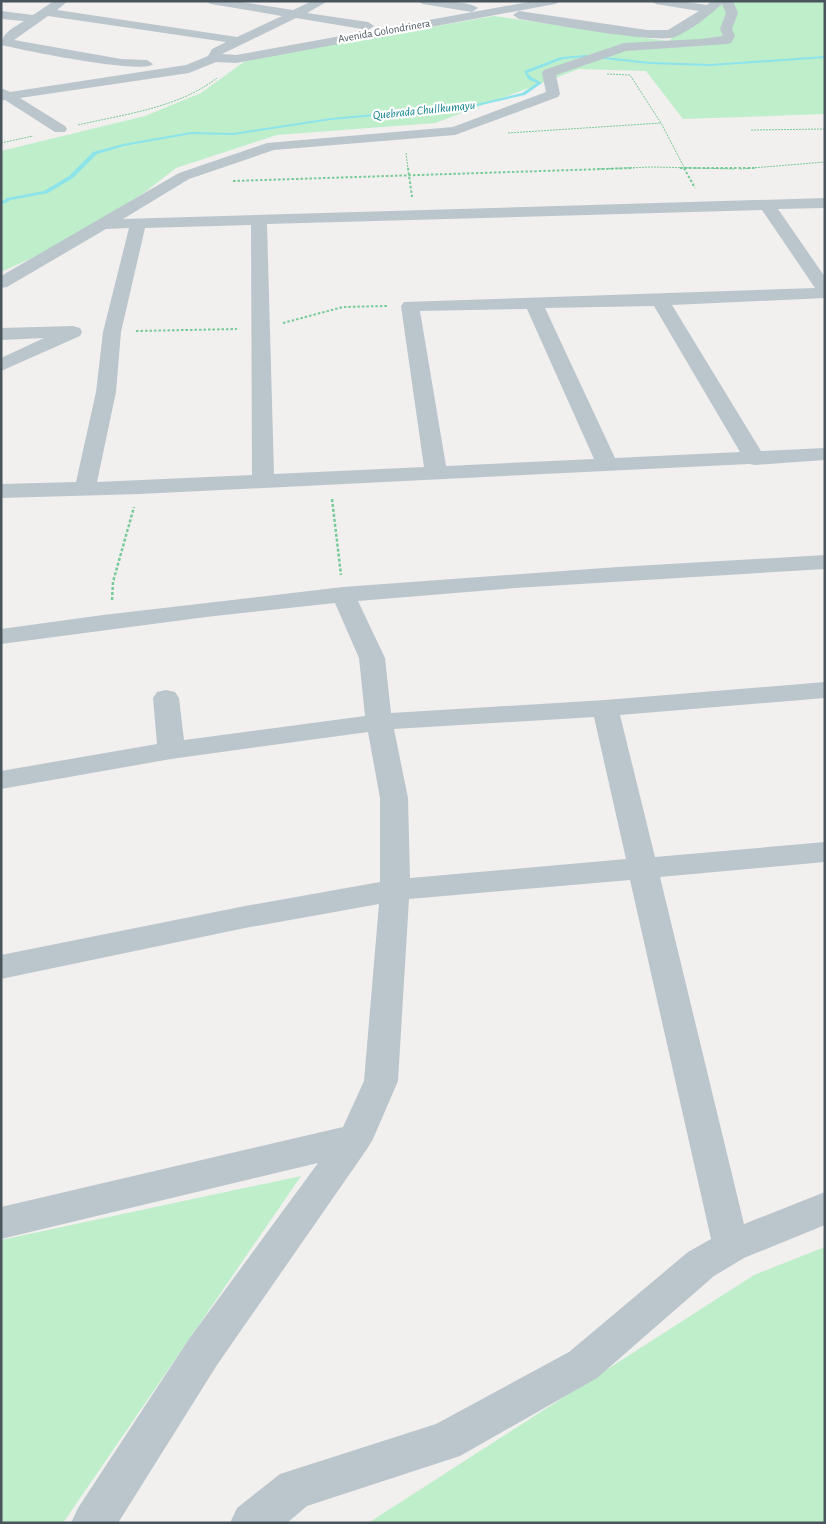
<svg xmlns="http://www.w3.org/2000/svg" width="826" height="1524" font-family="'Alegreya Sans',sans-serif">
<rect width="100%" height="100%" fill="#f2efef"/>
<g fill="#bfeecb">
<polygon points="721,1 825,1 825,114 683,119 646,71 579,69 435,123 277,135 176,168 145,192 65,243 1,272 1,151 145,116 201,93 248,59 494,16 668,41"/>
<polygon points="301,1176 63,1523 1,1523 1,1240"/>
<polygon points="825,1247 825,1523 368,1523 754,1275"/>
</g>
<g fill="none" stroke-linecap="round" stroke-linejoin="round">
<polygon fill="#8de3ea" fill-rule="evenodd" points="585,55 650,62 710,64 825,56 825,58 710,66 650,64 585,57 563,59 527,73 531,77 542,83 525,95 472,107 331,120 233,135 191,134 124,146 97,154 73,178 48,193 11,200 1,205 1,202 7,198 44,191 69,176 93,152 123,144 191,132 233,133 331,118 472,105 522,93 537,83 528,79 524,71 561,57"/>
<g stroke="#77cb97" stroke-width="1" stroke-dasharray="2 1" stroke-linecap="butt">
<polyline points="607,74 630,75 661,123 685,169"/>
<path d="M78,125C125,114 178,108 217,78"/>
<polyline points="751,130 825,129"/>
<polyline points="508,133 661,123"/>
<polyline points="1,143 33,136"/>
<polyline points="406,153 408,169"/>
<polyline points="597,169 653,167 734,169"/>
<polyline points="740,169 825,162"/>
</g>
<g stroke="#77cb97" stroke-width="2" stroke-dasharray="2.5 2" stroke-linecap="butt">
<polyline points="408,168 412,197"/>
<polyline points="680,168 756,168"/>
<polyline points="684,168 695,188"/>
<polyline points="233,181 634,168"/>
<polyline points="283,323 343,307 387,306"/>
<polyline points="136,331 237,329"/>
</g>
<g stroke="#77cb97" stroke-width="2.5" stroke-dasharray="3 2" stroke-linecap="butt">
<polyline points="332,499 341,575"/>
<polyline points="112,600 113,582 134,507"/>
</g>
<g fill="#bbc6cc" fill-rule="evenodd">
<path d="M54,1H68L57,10L237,37L282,16L211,4L205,1H235L293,10L312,1H328L307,13L368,22L374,26L368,30L296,18L222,54L236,55L534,1H561L555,4L236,63L216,62L189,73L20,98L65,126L67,129L65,132H55L5,100L1,101V88L10,92L186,65L208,56L212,49L226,42L48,16L14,40L121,59L147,60L153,64C144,75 21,50 2,45C1,33 15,27 24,21L1,19V11L33,15Z"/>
<path d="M417,1C431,1 468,0 478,8L472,12L423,4Z"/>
<path d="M650,1H681L707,5L712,1H733L738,13L732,29L735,36L731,43L727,44L626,51L556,75L560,94L558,97L455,135L274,150L189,179L123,219L825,198V208L778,209L825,277V298L672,305L761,451L825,448V460L755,465L749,464L140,494L1,498V484L76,482L96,392L103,332L129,228L106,229L7,287L1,288V276L179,173L267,143L453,127L546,92L542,73L544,70L624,43L700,39L723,36L720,29L726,13L722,4C710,15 690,31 675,37C657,44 545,23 519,19L513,15L519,11L647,30H668L699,11L656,4ZM762,210L815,288L404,302L401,306L424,467L274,474L267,224ZM251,225L252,475L97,482L116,392L121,332L145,228ZM654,306L740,452L615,458L545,308ZM527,309L594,459L446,466L420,311Z"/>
<polygon points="73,326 80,328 82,332 80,336 1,371 1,358 44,338 1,340 1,328"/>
<path d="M825,555V569L515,588L358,601L385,658L391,713L605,700L825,682V698L620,715L655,857L825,842V862L660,877L744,1224L825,1192V1225L744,1258L714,1276L597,1378L460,1456L307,1506L287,1523H230L237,1508L280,1474L436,1424L569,1352L688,1252L711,1239L630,880L409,899L398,1081L373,1139L367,1149L217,1365L118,1523H71L78,1508L189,1339L318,1163L1,1239V1207L343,1127L364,1081L379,904L245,928L1,979V955L245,906L380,882V798L368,732L171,759L1,789V771L157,744L153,698L157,692L166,690L175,692L179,698L184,740L365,716L359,658L335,603L206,617L1,644V629L103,615L343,587L618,567ZM594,717L626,859L410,878L408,798L394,729Z"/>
</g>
</g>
<g text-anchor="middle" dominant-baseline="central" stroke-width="4.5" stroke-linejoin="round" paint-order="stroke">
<g font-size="11" fill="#48555c" stroke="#fff">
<text transform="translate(384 31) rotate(-10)">Avenida Golondrinera</text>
</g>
<g font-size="12" font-style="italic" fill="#108089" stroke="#fff">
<text transform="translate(424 110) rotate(-6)">Quebrada Chullkumayu</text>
</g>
</g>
<rect width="826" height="1524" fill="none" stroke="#48555c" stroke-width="5"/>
</svg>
